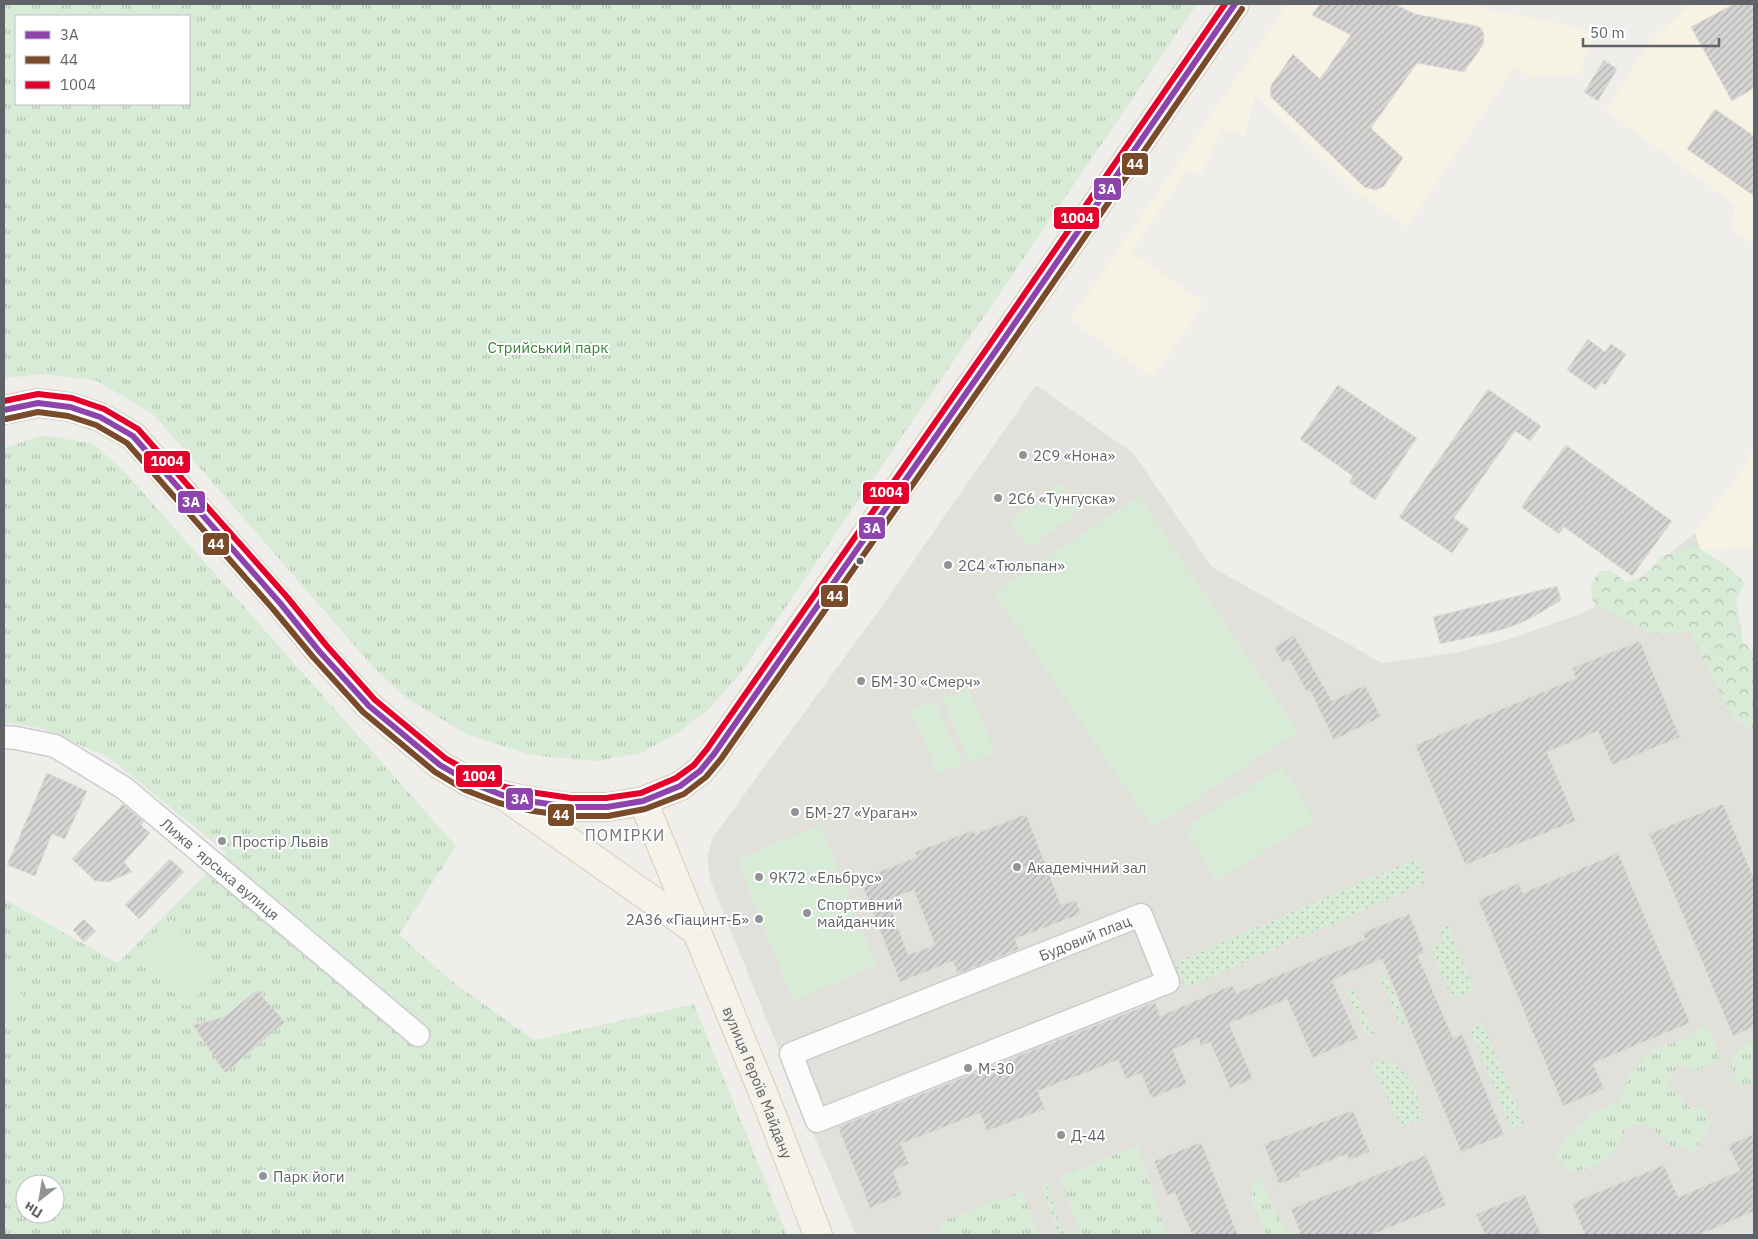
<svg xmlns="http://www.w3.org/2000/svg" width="1758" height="1239" font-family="'IBM Plex Sans',sans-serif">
<defs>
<pattern id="grass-dots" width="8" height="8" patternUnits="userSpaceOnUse" patternTransform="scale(1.25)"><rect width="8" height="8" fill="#d8ebd6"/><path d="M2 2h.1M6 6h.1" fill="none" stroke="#b2c2b1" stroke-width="1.8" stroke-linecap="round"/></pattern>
<pattern id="forest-crowns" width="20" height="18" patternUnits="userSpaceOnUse" patternTransform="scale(1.25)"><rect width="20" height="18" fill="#d8ebd6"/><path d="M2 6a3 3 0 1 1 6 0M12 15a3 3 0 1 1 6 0" fill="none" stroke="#b2c2b1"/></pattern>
<pattern id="park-tufts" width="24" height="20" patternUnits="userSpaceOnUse" patternTransform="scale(1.25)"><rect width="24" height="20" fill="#d8ebd6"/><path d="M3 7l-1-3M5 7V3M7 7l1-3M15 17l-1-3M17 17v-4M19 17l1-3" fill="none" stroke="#b2c2b1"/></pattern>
<pattern id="building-hatch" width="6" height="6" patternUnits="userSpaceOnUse" patternTransform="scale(1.25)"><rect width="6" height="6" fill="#d6d5d3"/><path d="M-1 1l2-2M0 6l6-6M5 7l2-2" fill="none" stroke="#b1b0af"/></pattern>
</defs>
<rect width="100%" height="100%" fill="#efeeea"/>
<g fill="#f7f3e4">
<polygon points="1288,4 1466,4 1594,31 1579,75 1531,77 1515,67 1407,226 1358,193 1255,94 1245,136 1222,128 1200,176 1188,169 1131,252 1204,303 1153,377 1070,320"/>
<polygon points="1694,4 1754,4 1754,238 1750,243 1732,231 1735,205 1606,111 1648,44 1689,6"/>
<polygon points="1754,411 1754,547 1700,551 1695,533 1739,475 1754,448"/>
</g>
<polygon fill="#e2e0da" points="1036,385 1133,453 1212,567 1382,663 1454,653 1507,640 1581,614 1627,589 1695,533 1737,668 1754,698 1754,1235 856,1235 795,1090 710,879 708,865 708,854 713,837 875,616"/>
<g fill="url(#grass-dots)">
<polygon points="1417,858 1428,882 1185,988 1174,963"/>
<polygon points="1448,925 1474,991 1452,999 1431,947 1444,942 1440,929"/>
<polygon points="1386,975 1407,1025 1401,1027 1380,978"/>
<polygon points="1352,987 1374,1034 1367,1037 1346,990"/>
<polygon points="1483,1023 1524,1124 1511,1129 1470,1028"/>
<path d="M1387,1061C1407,1068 1423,1098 1422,1119L1401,1126L1371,1063Z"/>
<polygon points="1046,1183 1064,1235 1059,1235 1042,1185"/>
</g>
<polygon fill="url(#forest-crowns)" points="1694,545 1731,569 1745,583 1736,599 1743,642 1754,652 1754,730 1732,718 1690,632 1651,634 1593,603 1591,585 1599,571 1613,571 1624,582 1647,575 1660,557"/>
<g fill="url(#park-tufts)" fill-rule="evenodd">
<path d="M4,4H1197L740,674L709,709L677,733L641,753L596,761L531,755L466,734L405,697L374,668L153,414L97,381L46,374L4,378ZM189,16V104H16V16Z"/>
<path d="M43,435L93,444L122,469L456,846L399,935L450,980L534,1040L694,1004L787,1235H4V899L118,963L227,853L108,757L40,728L4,722V448ZM25,1184H55V1214H25Z"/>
<polygon points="1702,1025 1714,1037 1719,1059 1697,1070 1679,1065 1667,1081 1689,1107 1706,1107 1710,1125 1694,1153 1670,1145 1648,1124 1627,1126 1615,1152 1596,1166 1571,1172 1554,1155 1565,1139 1593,1112 1619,1101 1629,1076 1651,1050 1690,1038"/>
<polygon points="1754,1040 1754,1082 1738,1086 1729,1061 1748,1042"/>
<polygon points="1138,1146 1159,1213 1168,1235 1081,1235 1060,1176"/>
<polygon points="1260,1177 1274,1209 1289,1235 1267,1235 1254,1208 1250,1183"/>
<polygon points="1023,1191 1039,1235 944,1235 937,1223"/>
</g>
<g fill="#d8ebd6">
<polygon points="1060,483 1080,510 1029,548 1009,521"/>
<polygon points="1139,496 1298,731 1153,828 994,593"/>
<polygon points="969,689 995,752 969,763 943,699"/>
<polygon points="935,701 962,764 938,774 911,711"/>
<polygon points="1282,767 1315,820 1216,881 1184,828"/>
<polygon points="820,825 877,966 793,1000 737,859"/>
<polygon points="172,919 222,973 186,1006 137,951"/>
<polygon points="4,974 24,997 4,1015"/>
</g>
<g fill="url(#building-hatch)" stroke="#deddd9" fill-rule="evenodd">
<polygon points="1320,4 1394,4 1415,14 1477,26 1482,29 1484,35 1483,45 1464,72 1417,63 1371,128 1403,158 1384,186 1376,190 1364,187 1271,97 1270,89 1272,84 1293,54 1320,79 1351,35 1312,15"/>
<polygon points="1734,4 1754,4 1754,88 1732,101 1691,27"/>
<polygon points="1604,60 1617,69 1598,101 1584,92"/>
<polygon points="1715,109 1754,136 1754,196 1687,149"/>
<polygon points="1588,339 1605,352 1611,344 1626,354 1605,385 1601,382 1596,390 1567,370"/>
<polygon points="1338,385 1417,438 1375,500 1349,482 1353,476 1300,439"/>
<polygon points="1488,389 1541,426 1530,441 1515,431 1454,518 1469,529 1452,553 1399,517"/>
<polygon points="1566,445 1672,521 1632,576 1564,527 1559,534 1521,507"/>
<polygon points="1557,586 1561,600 1540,613 1519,624 1497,631 1440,644 1433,617"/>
<polygon points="1294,635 1332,701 1365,685 1381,717 1334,740 1310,690 1307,692 1289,659 1283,663 1274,648"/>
<polygon points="1640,641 1680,737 1612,765 1598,731 1547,752 1576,821 1465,865 1415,745 1576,678 1572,668"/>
<polygon points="47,773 87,791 65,839 52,834 35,876 7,865"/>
<polygon points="123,804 144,822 141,825 150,833 124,862 132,872 108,882 95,881 72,859"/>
<polygon points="1723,804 1754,879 1754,1027 1733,1036 1649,834"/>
<path d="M1026,814L1061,905L1076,900L1081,914L1015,939L1019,949L958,974L953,961L900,982L860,879L917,857L915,852L974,830L975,834ZM914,890L935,945L908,955L888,900Z"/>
<polygon points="1618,853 1690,1023 1593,1063 1604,1089 1563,1106 1478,900 1519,883 1523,893"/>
<polygon points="170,859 184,872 139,919 125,905"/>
<polygon points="1409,914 1425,953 1418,956 1453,1038 1462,1034 1504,1135 1461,1152 1382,959 1332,980 1358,1038 1313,1058 1287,999 1229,1024 1253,1079 1230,1088 1210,1042 1201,1046 1198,1038 1173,1050 1187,1084 1151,1098 1141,1073 1126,1079 1118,1060 1038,1091 1045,1109 987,1131 980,1113 901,1144 909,1164 893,1171 902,1195 870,1208 838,1127 1155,1002 1160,1016 1232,985 1236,993 1365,939 1362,933"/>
<polygon points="84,919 96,931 84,942 73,930"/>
<polygon points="257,990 285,1022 225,1073 193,1025 224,1017"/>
<polygon points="1353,1110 1370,1152 1349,1160 1347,1154 1299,1173 1300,1177 1279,1184 1264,1144"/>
<polygon points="1754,1134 1754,1211 1699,1235 1585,1235 1572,1203 1664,1165 1678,1197 1740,1171 1728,1145"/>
<polygon points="1201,1142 1238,1235 1192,1235 1175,1193 1167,1195 1154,1161"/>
<polygon points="1426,1155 1446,1205 1371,1235 1301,1235 1291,1209"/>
<polygon points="1525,1194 1541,1235 1485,1235 1476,1214"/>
</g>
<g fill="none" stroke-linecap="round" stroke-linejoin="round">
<defs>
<g id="minor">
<polyline points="4,737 16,738 55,746 124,788 418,1035"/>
<polygon points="1141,915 1168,982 817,1121 791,1054"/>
</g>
<g id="major">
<polyline points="4,410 38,403 70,407 100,417 133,436 280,603 319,651 369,706 440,765 469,782 502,795 535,802 570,807 607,807 643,801 680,786 700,771 714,754 809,616 997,349 1235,4"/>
<polyline points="510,800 695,930"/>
<path id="s1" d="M643,801L766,1100L818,1235"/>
</g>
</defs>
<use href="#minor" stroke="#cbcccc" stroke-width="25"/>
<use href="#major" stroke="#d7ceb8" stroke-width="30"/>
<use href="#minor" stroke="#fdfcfc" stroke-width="22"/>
<use href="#major" stroke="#f4f2e9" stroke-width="28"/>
<defs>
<polyline id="bus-1" points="4,410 38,403 70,407 100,417 133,436 280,603 319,651 369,706 440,765 469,782 502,795 535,802 570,807 607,807 643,801 680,786 700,771 714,754 997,349 1235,4"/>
<polyline id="bus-2" points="6,419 38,412 68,416 96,425 127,443 273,609 313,657 363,712 435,772 465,790 499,803 533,811 570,816 608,816 645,809 684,794 706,777 721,759 1004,354 1242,9"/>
<polyline id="bus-3" points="4,401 38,394 72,398 104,409 138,429 287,597 326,645 375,700 445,758 473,774 505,787 537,793 571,798 606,798 641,793 676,778 694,765 707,749 990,344 1225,4"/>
</defs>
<use href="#bus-1" stroke="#fff" stroke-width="10"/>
<use href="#bus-2" stroke="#fff" stroke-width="10"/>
<use href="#bus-3" stroke="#fff" stroke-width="10"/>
<use href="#bus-1" stroke="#8e44ad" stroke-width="6"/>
<use href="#bus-2" stroke="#7a4b2a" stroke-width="6"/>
<use href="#bus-3" stroke="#e4002b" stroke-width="6"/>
</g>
<g fill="#919496" stroke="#fff" stroke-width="2">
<circle cx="1023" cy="455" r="5"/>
<circle cx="998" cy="498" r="5"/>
<circle cx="948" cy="565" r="5"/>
<circle cx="861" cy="681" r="5"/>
<circle cx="795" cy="812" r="5"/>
<circle cx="222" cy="841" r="5"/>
<circle cx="1017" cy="867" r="5"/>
<circle cx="759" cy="877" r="5"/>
<circle cx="807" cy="913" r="5"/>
<circle cx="759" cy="919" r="5"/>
<circle cx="968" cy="1068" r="5"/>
<circle cx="1061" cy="1135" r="5"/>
<circle cx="263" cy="1176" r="5"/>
</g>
<circle fill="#5f6368" stroke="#fff" stroke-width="2" cx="860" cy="561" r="4.5"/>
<g text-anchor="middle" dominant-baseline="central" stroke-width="4" stroke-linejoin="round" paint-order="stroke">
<g font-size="15" fill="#348238" stroke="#fff">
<text x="548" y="347">Стрийський парк</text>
</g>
<g font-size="15" fill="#5f6368" stroke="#fff" text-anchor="start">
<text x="1033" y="455">2С9 «Нона»</text>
<text x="1008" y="498">2С6 «Тунгуска»</text>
<text x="958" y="565">2С4 «Тюльпан»</text>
<text x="871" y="681">БМ-30 «Смерч»</text>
<text x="805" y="812">БМ-27 «Ураган»</text>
<text x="232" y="841">Простір Львів</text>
<text x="1027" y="867">Академічний зал</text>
<text x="769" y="877">9К72 «Ельбрус»</text>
<text x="817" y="904">Спортивний<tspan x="817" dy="17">майданчик</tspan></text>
<text x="749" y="919" text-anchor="end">2А36 «Гіацинт-Б»</text>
<text x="978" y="1068">М-30</text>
<text x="1071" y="1135">Д-44</text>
<text x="273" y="1176">Парк йоги</text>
</g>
<g font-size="15" fill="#5f6368" stroke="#fff">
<text transform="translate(220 869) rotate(40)">Лижвʼярська вулиця</text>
<text transform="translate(1085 938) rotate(-22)">Будовий плац</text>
<text stroke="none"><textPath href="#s1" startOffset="304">вулиця Героїв Майдану</textPath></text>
</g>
<g font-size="16" letter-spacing="1" fill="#70757a" stroke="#fff">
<text x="625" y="835">ПОМІРКИ</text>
</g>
</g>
<g stroke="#fff" stroke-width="2">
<rect x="1121" y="152" width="28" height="24" rx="5" fill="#7a4b2a"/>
<rect x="1093" y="177" width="29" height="24" rx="5" fill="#8e44ad"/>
<rect x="1053" y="206" width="47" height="24" rx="5" fill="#e4002b"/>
<rect x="143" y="450" width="48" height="24" rx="5" fill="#e4002b"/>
<rect x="862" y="481" width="48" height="24" rx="5" fill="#e4002b"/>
<rect x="177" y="490" width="29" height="24" rx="5" fill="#8e44ad"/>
<rect x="858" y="516" width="28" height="24" rx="5" fill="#8e44ad"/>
<rect x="202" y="532" width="28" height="24" rx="5" fill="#7a4b2a"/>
<rect x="820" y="584" width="29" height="24" rx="5" fill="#7a4b2a"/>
<rect x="455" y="764" width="48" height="24" rx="5" fill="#e4002b"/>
<rect x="505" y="787" width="29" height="24" rx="5" fill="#8e44ad"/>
<rect x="547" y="803" width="28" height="24" rx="5" fill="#7a4b2a"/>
</g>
<g font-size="14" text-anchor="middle" font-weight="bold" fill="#fff">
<text x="1135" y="169">44</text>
<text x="1107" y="194">3А</text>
<text x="1077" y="223">1004</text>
<text x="167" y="466">1004</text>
<text x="886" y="497">1004</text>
<text x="191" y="507">3А</text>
<text x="872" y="533">3А</text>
<text x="216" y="549">44</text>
<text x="835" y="601">44</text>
<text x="479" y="781">1004</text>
<text x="520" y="804">3А</text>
<text x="561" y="820">44</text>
</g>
<rect width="1758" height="1239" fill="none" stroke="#5f6368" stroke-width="10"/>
<rect x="15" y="15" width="175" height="90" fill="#ffffff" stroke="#bfc1c3"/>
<rect x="25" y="31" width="25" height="8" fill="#8e44ad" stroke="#bfc1c3"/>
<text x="60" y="40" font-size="15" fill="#5f6368">3А</text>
<rect x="25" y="56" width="25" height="8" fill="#7a4b2a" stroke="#bfc1c3"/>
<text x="60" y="65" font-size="15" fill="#5f6368">44</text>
<rect x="25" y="81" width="25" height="8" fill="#e4002b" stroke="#bfc1c3"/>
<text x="60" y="90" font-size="15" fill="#5f6368">1004</text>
<g transform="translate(40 1199) rotate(211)"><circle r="24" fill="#ffffff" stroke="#bfc1c3"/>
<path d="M0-4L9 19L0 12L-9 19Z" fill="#919496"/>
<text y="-8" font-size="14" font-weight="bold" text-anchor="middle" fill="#5f6368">Пн</text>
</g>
<path d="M1583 38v8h136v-8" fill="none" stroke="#5f6368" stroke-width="2.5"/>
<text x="1590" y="38" font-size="15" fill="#5f6368" stroke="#ffffff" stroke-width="4" paint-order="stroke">50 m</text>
</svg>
